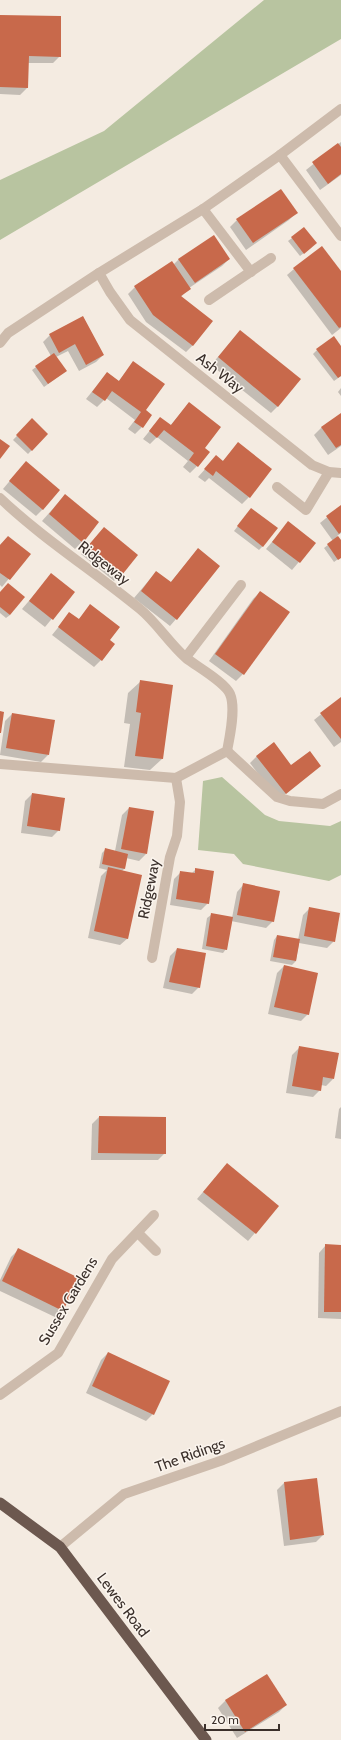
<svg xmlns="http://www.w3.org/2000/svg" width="341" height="1740" font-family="Cabin,sans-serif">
<rect width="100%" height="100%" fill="#f4ebe1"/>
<g fill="#b8c4a0">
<polygon points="264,0 341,0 341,39 0,240 0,180 104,131"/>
<polygon points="222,777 265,815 279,821 330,826 341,821 341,875 329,881 243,864 234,854 198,850 203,781"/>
</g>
<g fill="#0003">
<polygon points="0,16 60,56 53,63 28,63 27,88 20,95 0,94"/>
<polygon points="341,142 341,175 320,190 306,170"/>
<polygon points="296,213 289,220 246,250 230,227 237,220"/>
<polygon points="292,238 312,247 300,256 288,241"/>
<polygon points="179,259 229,259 222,266 189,288 181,297 193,345 186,352 146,322 128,294 135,287 173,265"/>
<polygon points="294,269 341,273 341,328 332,335 287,275"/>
<polygon points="83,317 103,355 96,362 79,371 68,351 56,357 66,371 44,387 32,370 51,356 43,342 50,335"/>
<polygon points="240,331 278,406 271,413 211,365"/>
<polygon points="341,347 341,376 334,381 313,354 317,350"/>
<polygon points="133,363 145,410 142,427 135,434 128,429 135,420 106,398 97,407 86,399 107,373 118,382"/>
<polygon points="341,388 341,396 338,392"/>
<polygon points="189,403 203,448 197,466 190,473 183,467 188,461 157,437 150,444 143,439 160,418 170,426"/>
<polygon points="341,414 341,446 328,455 314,435 321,428"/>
<polygon points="32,420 47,434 28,454 13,440"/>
<polygon points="238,444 249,497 242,504 209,478 205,482 198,477 216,457 222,462"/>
<polygon points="19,470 43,509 36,516 3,489"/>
<polygon points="65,495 82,542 75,549 42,521"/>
<polygon points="341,506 341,533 337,536 341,542 341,557 334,562 324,548 333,541 320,523"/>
<polygon points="248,513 263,546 259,550 234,531"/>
<polygon points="289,522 315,543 292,570 266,549"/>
<polygon points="104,528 137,555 114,581 81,554"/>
<polygon points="8,537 29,554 2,587 0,585 0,545"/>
<polygon points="198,549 176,619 170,626 134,598 156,572 170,583"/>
<polygon points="51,575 74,592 45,627 22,609"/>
<polygon points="260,592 243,674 236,681 209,661 253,599"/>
<polygon points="0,593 10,615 6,618 0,613"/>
<polygon points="91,606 108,640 101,660 94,667 52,635 70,613 78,620"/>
<polygon points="140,682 162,759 150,770 124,767 130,724 124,723 128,693"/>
<polygon points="341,698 341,742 334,747 314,720"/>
<polygon points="12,714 48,755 41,762 0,755 5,721"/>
<polygon points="257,756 291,766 320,766 278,800 250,763"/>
<polygon points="32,794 59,830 52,837 21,833 25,801"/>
<polygon points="129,808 146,854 139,861 126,858 124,869 121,872 128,938 120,945 88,938 101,876 107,870 99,868 102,853 106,849 115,851 122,815"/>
<polygon points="196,869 208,903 201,910 170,905 174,879 181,872 191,874"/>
<polygon points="244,884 273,921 266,928 231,921 226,949 223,953 202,949 207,918 211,915 232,918 237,892"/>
<polygon points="310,908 334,941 327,948 299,943 296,961 292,965 270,961 274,940 277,936 298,940 303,915"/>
<polygon points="177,949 199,987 192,994 163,988 170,956"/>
<polygon points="284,966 308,1014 301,1021 268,1014 277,973"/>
<polygon points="299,1048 333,1079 326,1086 321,1085 320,1090 313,1097 286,1093 292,1055"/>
<polygon points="341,1107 341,1139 335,1138 339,1109"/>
<polygon points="99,1117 165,1118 165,1153 158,1160 91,1160 92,1124"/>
<polygon points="227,1164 278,1206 248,1241 197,1199"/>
<polygon points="326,1245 341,1246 341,1319 318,1318 319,1253"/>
<polygon points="18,1250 62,1310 55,1317 0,1291 0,1280 11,1257"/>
<polygon points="108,1353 153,1414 146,1421 86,1393 101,1360"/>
<polygon points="316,1479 323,1535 316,1542 284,1546 277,1490 284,1483"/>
<polygon points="267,1675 286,1705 279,1712 237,1738 218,1708 225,1701"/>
</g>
<g fill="#c8694b">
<polygon points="0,15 61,16 61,57 29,56 28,88 0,87"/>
<polygon points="338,143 341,147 341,174 328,184 312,162"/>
<polygon points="281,189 298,213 253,243 236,219"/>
<polygon points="304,227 317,243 304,254 291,237"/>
<polygon points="214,235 230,259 195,283 178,259"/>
<polygon points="322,246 341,271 341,327 339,328 293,268"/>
<polygon points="172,261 191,289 181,296 213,321 193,346 153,315 134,286"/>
<polygon points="83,316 104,355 86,365 75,344 59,353 49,334"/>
<polygon points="240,330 301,379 278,407 218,357"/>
<polygon points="334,336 341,346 341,376 338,378 316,349"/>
<polygon points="54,353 67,371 48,384 35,366"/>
<polygon points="133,361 165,384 146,410 152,415 143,428 134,422 141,412 112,391 105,401 92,392 107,372 119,381"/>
<polygon points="189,402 221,427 205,448 210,452 198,467 189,460 194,453 164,430 157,438 149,431 160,417 171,425"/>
<polygon points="341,413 341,445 336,448 321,427"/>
<polygon points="32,418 48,434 32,451 16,435"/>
<polygon points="0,439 10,446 0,459"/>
<polygon points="238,442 272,469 250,498 216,471 213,476 204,469 216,455 223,461"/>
<polygon points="26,461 60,490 43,510 9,481"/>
<polygon points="65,494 99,522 83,543 49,514"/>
<polygon points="341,505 341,532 339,534 326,516"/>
<polygon points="251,508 278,528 263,547 237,526"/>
<polygon points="288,521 316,543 300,563 272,542"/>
<polygon points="104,527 138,555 122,575 87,547"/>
<polygon points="8,536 31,554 10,580 0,573 0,545"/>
<polygon points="338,536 341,540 341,558 338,560 327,544"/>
<polygon points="198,548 220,566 177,620 141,591 156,571 171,582"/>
<polygon points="51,573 75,592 53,620 29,601"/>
<polygon points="8,583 25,597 10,615 0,607 0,592"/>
<polygon points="260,591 290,612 244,675 215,654"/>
<polygon points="90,604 120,627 110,640 115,644 102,661 58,627 69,612 79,619"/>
<polygon points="140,680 173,685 163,759 135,756 141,713 136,712"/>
<polygon points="341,697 341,739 320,713"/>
<polygon points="0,711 4,712 1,733 0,733"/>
<polygon points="12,713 55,720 49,755 6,748"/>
<polygon points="274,742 291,765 310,751 321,766 286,794 256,756"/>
<polygon points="32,793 65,798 60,831 27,826"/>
<polygon points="129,807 154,811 147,854 121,849"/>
<polygon points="105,848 128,854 125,869 102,864"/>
<polygon points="108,867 142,875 128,939 94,931"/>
<polygon points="195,868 214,871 209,904 176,899 180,871 195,873"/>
<polygon points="243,883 280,891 274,922 237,915"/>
<polygon points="309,907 340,913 335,942 304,936"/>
<polygon points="211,913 233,917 227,950 206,946"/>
<polygon points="277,935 300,939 296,961 273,957"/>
<polygon points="177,948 206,953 200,988 169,982"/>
<polygon points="284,965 318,973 309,1015 274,1007"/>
<polygon points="299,1046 339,1053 334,1079 323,1077 321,1091 292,1086"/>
<polygon points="99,1116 166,1117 166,1154 98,1153"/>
<polygon points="227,1163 279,1206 256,1234 203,1192"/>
<polygon points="325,1244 341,1245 341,1312 324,1312"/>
<polygon points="18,1248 79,1278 63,1311 2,1281"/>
<polygon points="108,1352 170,1381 154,1415 92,1386"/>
<polygon points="317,1478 324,1535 290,1540 284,1482"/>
<polygon points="267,1674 287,1705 245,1732 225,1700"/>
</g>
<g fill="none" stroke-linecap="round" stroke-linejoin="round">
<g stroke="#cdbbac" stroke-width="10">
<polyline points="203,209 251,272"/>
<polyline points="209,300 271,258"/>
<polyline points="277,487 306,510 329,472"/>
</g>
<g stroke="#cdbbac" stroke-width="10">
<polyline points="341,109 280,155 203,209 99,273 110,292 130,320 312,465 329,472 341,473"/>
<polyline points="280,155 341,236"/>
<polyline points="0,343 8,333 99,273"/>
<path d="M0,498C43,539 94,571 140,609C157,623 169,643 186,658C196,666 225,682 230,694C236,708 230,736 227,751L176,778L0,764"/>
<polyline points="186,657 241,585"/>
<polyline points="227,751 277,797 290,801 323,804 341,794"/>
<polyline points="152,958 170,857 177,836 180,802 176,778"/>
<polyline points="138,1233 156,1251"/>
<polyline points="0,1395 58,1353 112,1259 154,1215"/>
<polyline points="60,1547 124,1494 223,1460 341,1411"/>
</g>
<polyline stroke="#6c584f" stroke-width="11" points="0,1503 60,1547 206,1740"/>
</g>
<g text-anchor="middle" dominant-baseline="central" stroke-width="3" stroke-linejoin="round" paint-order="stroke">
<g font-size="15" fill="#3b302b" stroke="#fbf5ee">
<text transform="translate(220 373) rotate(38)">Ash Way</text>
<text transform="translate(104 563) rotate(38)">Ridgeway</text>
<text transform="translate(149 889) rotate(-79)">Ridgeway</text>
<text transform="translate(68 1301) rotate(-59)">Sussex Gardens</text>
<text transform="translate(190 1455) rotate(-20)">The Ridings</text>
<text transform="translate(123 1605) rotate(53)">Lewes Road</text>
</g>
</g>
<path d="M205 1724v6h74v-6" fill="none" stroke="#3b302b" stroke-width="2"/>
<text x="211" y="1724" font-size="12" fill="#3b302b" stroke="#fbf5ee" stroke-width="3" paint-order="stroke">20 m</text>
</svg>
